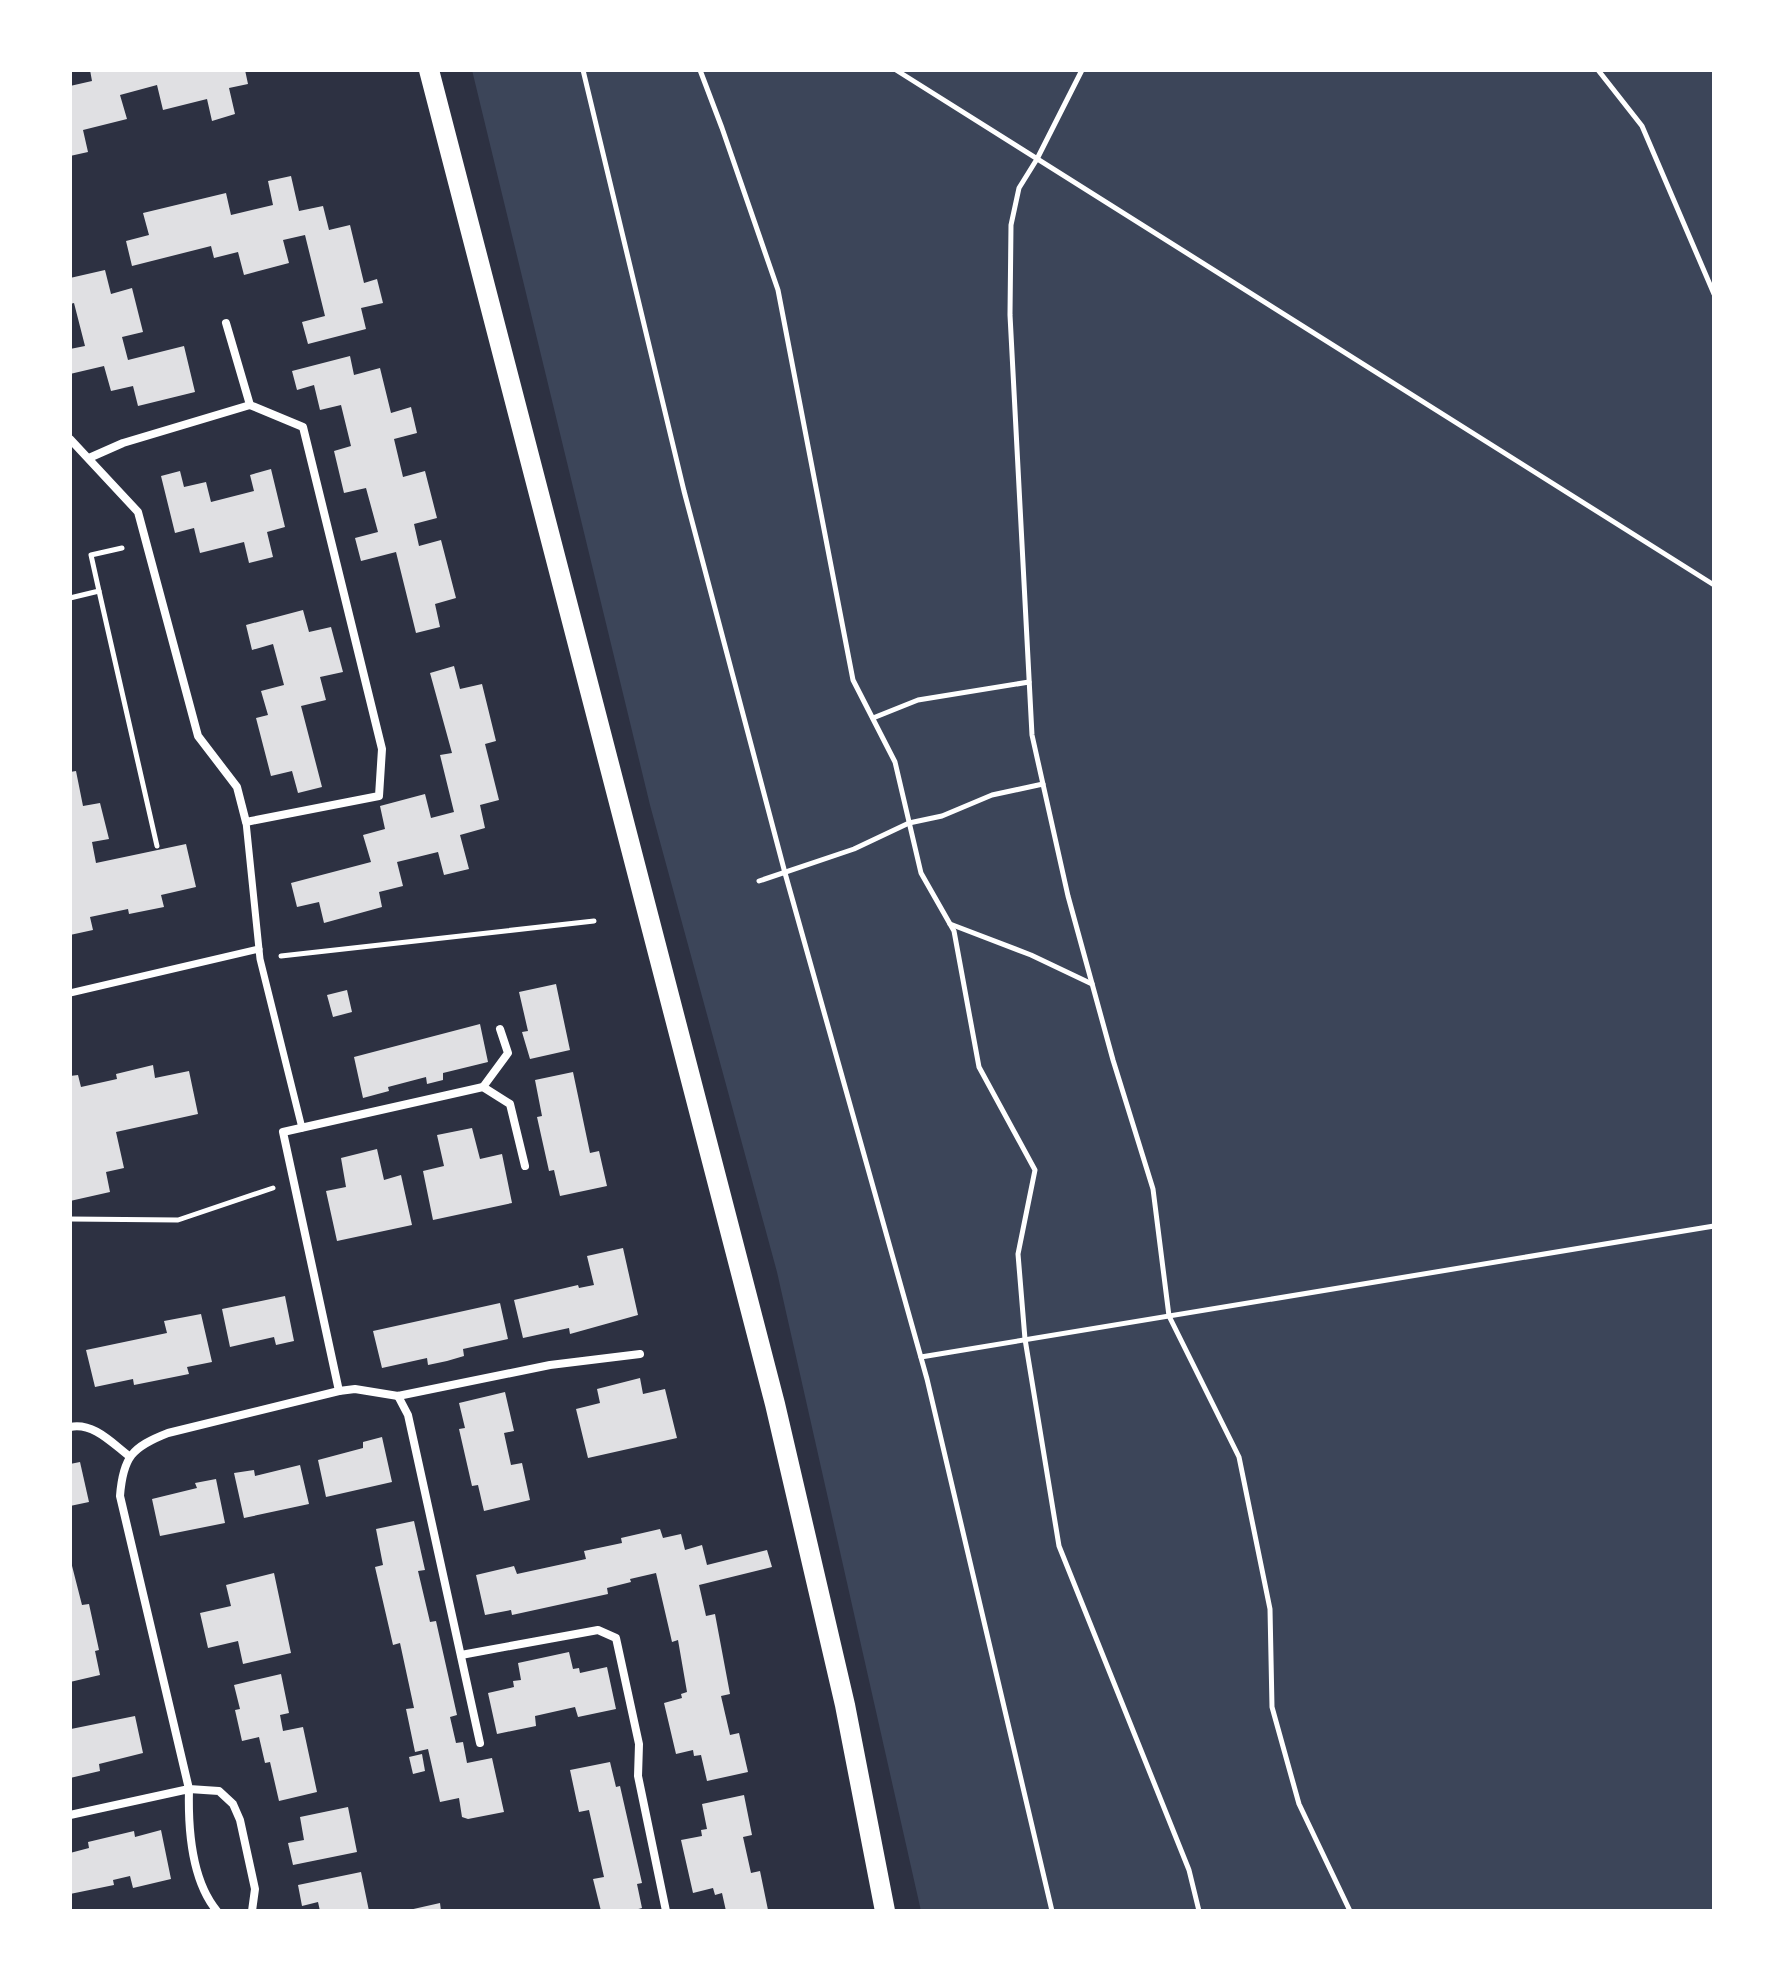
<svg xmlns="http://www.w3.org/2000/svg" width="1784" height="1981" font-family="Poppins,sans-serif">
<rect width="100%" height="100%" fill="#2d3142"/>
<polygon fill="#3c4559" points="472,70 1714,70 1714,1911 921,1911 777,1272 650,805"/>
<g fill="#e0e0e3">
<polygon points="90,70 245,70 248,84 229,88 235,114 212,121 207,99 163,110 157,85 120,95 127,119 83,130 88,152 70,156 70,86 92,81"/>
<polygon points="291,176 299,211 323,206 329,230 350,225 364,283 377,279 383,303 361,308 366,329 308,344 302,322 325,316 305,235 283,240 289,263 244,275 238,252 214,258 211,246 132,266 126,241 149,235 143,213 226,193 231,215 273,205 268,181"/>
<polygon points="105,270 111,294 132,288 143,332 122,337 128,360 184,346 195,392 138,406 133,386 111,391 104,366 70,374 70,349 85,346 74,303 70,304 70,278"/>
<polygon points="350,356 354,375 380,368 391,413 411,407 417,433 394,439 403,477 425,471 437,518 414,524 419,546 441,540 456,598 435,604 440,627 416,633 396,552 361,561 355,538 378,532 366,488 344,493 334,451 351,446 341,405 320,410 314,385 297,390 292,371"/>
<polygon points="271,469 285,527 267,532 273,557 249,563 244,542 200,553 194,528 175,533 161,476 180,471 184,487 206,482 211,502 254,491 250,475"/>
<polygon points="303,610 309,632 331,627 343,672 320,677 326,700 301,706 322,787 298,793 292,771 271,776 256,718 268,715 261,691 284,685 273,644 252,650 246,625"/>
<polygon points="454,666 460,689 482,684 496,741 485,744 499,800 480,805 485,828 460,835 469,869 444,875 438,852 397,862 403,886 379,892 382,907 324,923 319,902 297,907 291,883 371,862 363,835 385,829 380,806 425,794 431,818 454,812 440,755 452,753 430,673"/>
<polygon points="76,771 83,806 100,803 109,839 92,842 96,863 186,844 196,887 161,895 164,907 129,914 128,909 90,917 93,930 70,935 70,772"/>
<polygon points="556,984 570,1050 530,1059 522,1032 528,1031 519,992"/>
<polygon points="347,990 352,1012 333,1017 327,995"/>
<polygon points="480,1024 488,1062 443,1073 443,1080 427,1084 426,1077 388,1087 389,1091 363,1098 354,1057"/>
<polygon points="153,1065 155,1078 189,1071 198,1114 116,1132 124,1168 106,1172 110,1192 70,1201 70,1076 78,1075 81,1087 117,1079 116,1074"/>
<polygon points="573,1072 590,1153 599,1151 607,1186 560,1196 554,1170 549,1171 537,1117 542,1116 535,1080"/>
<polygon points="472,1128 480,1159 502,1154 512,1203 433,1220 423,1171 444,1166 437,1135"/>
<polygon points="377,1149 384,1180 401,1175 412,1225 337,1241 326,1191 346,1187 341,1158"/>
<polygon points="623,1248 638,1315 570,1334 569,1328 523,1338 514,1300 578,1285 579,1288 594,1285 587,1256"/>
<polygon points="285,1296 294,1341 276,1345 274,1337 230,1347 222,1309"/>
<polygon points="500,1303 508,1339 463,1349 464,1356 447,1361 428,1365 427,1358 382,1368 373,1331"/>
<polygon points="201,1314 212,1362 187,1367 189,1374 134,1385 133,1379 95,1387 86,1350 167,1333 164,1321"/>
<polygon points="640,1378 643,1394 665,1389 677,1438 588,1458 576,1409 600,1403 597,1389"/>
<polygon points="505,1392 514,1431 504,1433 511,1465 522,1463 530,1500 484,1511 478,1485 472,1486 459,1429 465,1428 459,1403"/>
<polygon points="382,1437 392,1482 326,1497 318,1460 363,1448 363,1442"/>
<polygon points="80,1462 89,1502 70,1506 70,1464"/>
<polygon points="300,1465 309,1504 244,1518 234,1473 254,1470 255,1476"/>
<polygon points="216,1479 225,1523 160,1536 152,1499 197,1488 195,1483"/>
<polygon points="414,1521 425,1570 418,1571 430,1622 436,1621 457,1715 450,1717 456,1743 463,1742 467,1763 492,1758 504,1812 468,1819 462,1817 459,1798 440,1802 428,1749 415,1752 406,1709 414,1708 400,1643 393,1645 375,1567 383,1565 376,1529"/>
<polygon points="660,1529 663,1538 681,1534 685,1550 702,1545 707,1565 767,1550 772,1567 699,1585 706,1616 715,1614 730,1694 721,1696 730,1735 739,1733 748,1772 707,1781 701,1755 694,1756 693,1750 676,1754 664,1703 682,1698 681,1694 687,1692 678,1640 672,1642 656,1573 630,1579 631,1582 607,1588 608,1594 512,1615 511,1610 485,1615 476,1575 514,1566 517,1574 586,1559 584,1551 622,1543 621,1538"/>
<polygon points="70,1558 82,1605 89,1604 99,1650 95,1651 100,1675 70,1682"/>
<polygon points="274,1573 291,1653 243,1664 238,1641 208,1648 200,1613 231,1606 226,1585"/>
<polygon points="569,1652 573,1669 579,1668 580,1673 607,1667 616,1709 578,1717 575,1707 535,1716 536,1726 497,1734 488,1693 514,1687 513,1681 521,1680 518,1663"/>
<polygon points="281,1674 289,1713 280,1715 283,1731 303,1727 317,1792 279,1801 270,1762 265,1763 259,1737 242,1741 235,1710 240,1709 234,1685"/>
<polygon points="135,1716 143,1753 99,1764 100,1771 70,1778 71,1729"/>
<polygon points="422,1754 425,1771 413,1774 409,1757"/>
<polygon points="610,1762 616,1787 620,1786 642,1883 637,1884 642,1908 631,1911 601,1911 593,1879 604,1877 589,1810 579,1812 570,1770"/>
<polygon points="744,1795 752,1835 743,1837 751,1873 760,1871 768,1910 765,1911 726,1911 722,1893 715,1895 713,1888 693,1893 681,1840 702,1836 701,1830 707,1829 702,1804"/>
<polygon points="348,1807 357,1852 293,1865 288,1843 304,1840 300,1817"/>
<polygon points="161,1830 171,1879 133,1888 130,1876 113,1880 114,1885 70,1894 70,1853 89,1848 88,1842 134,1831 135,1837"/>
<polygon points="361,1872 369,1911 320,1911 318,1902 302,1906 298,1885"/>
<polygon points="440,1903 441,1911 409,1911 409,1910"/>
</g>
<g fill="none" stroke-linecap="round" stroke-linejoin="round">
<g stroke="#fff" stroke-width="5">
<polyline points="583,70 684,491 785,873 927,1379 1052,1911"/>
<polyline points="700,70 722,128 778,290 853,680 895,762 921,873 954,931 979,1067 1035,1170 1018,1254 1025,1339 1059,1546 1189,1870 1199,1911"/>
<polyline points="896,70 1714,585"/>
<polyline points="1082,70 1037,159 1019,188 1011,225 1010,315 1032,735 1068,896 1113,1060 1153,1189 1169,1316 1239,1457 1270,1609 1272,1707 1299,1804 1350,1911"/>
<polyline points="1598,70 1642,126 1714,294"/>
<polyline points="99,591 157,846"/>
<polyline points="70,598 99,591 91,555 122,548"/>
<polyline points="873,718 918,700 1029,682"/>
<polyline points="759,881 854,849 909,823 942,816 992,795 1043,784"/>
<polyline points="950,924 1031,955 1092,984"/>
<polyline points="281,956 594,921"/>
<polyline points="70,1219 178,1220 273,1188"/>
<polyline points="921,1357 1714,1226"/>
</g>
<g stroke="#fff" stroke-width="7">
<polyline points="246,822 260,959 302,1128"/>
<polyline points="70,993 259,949"/>
</g>
<g stroke="#fff" stroke-width="8">
<polyline points="70,439 138,512 198,736 237,787 246,822 379,796 382,749 303,427 250,405 226,323"/>
<polyline points="89,458 123,443 250,405"/>
<polyline points="483,1087 508,1053 500,1029"/>
<polyline points="339,1391 283,1132 483,1087 510,1104 525,1166"/>
<polyline points="398,1396 408,1415 480,1743"/>
<path d="M70,1427C93,1422 112,1443 129,1456"/>
<polyline points="461,1655 598,1630 616,1638 639,1744 638,1776 666,1911"/>
<path d="M70,1815L189,1789C188,1827 191,1880 217,1911"/>
<path d="M252,1911L255,1889L240,1820L233,1804L219,1791L189,1789L120,1496C123,1457 132,1447 168,1433L339,1391L355,1389L398,1396L550,1365L640,1354"/>
</g>
<polyline stroke="#fff" stroke-width="20" points="429,70 775,1404 845,1705 885,1911"/>
</g>
<rect width="1784" height="1981" fill="none" stroke="#ffffff" stroke-width="144"/>
</svg>
